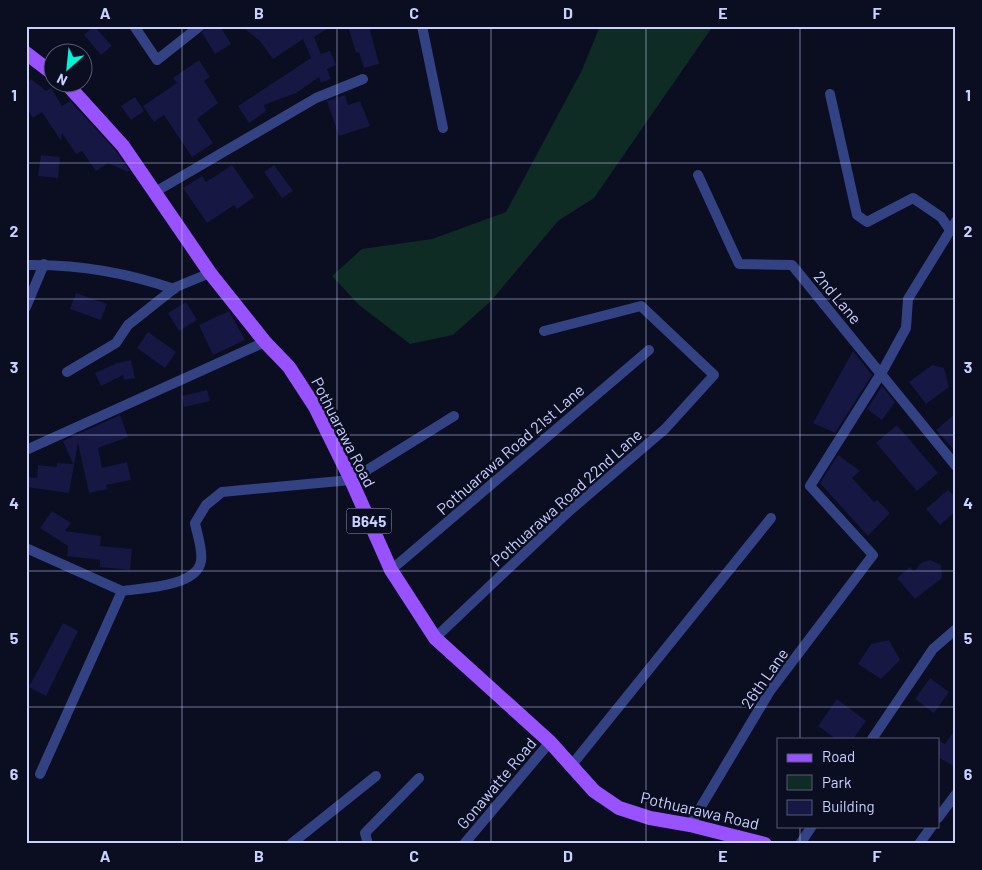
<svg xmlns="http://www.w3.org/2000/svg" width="982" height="870" font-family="Barlow,sans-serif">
<rect width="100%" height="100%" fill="#0b0d21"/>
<polygon fill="#0e2b24" points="600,26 713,26 594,198 558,221 491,301 453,335 410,344 359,305 332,276 362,249 432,239 506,212 582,70"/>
<g fill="#161743">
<polygon points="94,26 112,46 101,55 84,35"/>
<polygon points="207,26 220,26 231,44 215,54 202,33"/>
<polygon points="241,26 332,26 314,37 321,54 330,51 336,65 327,69 331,79 321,83 319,77 296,93 264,105 266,111 249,123 238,106 311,58 303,39 273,59 260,41"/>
<polygon points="348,26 369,26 379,64 364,68 359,52 356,53"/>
<polygon points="199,60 210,77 204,81 218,103 197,119 213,143 192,157 164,115 154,122 143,106 177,83 173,78"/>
<polygon points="31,79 46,91 51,88 62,106 70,101 116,151 129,170 128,172 108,163 96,171 82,151 76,154 62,133 61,141 42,112 33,118 26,107 26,85"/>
<polygon points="345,95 348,105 360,101 370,126 339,136 327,101"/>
<polygon points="135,97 144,111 131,120 121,106"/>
<polygon points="41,155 60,157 58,178 38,176"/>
<polygon points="232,165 254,197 237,209 234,205 207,223 183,188 202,176 206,182"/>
<polygon points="274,165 293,191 282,198 264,172"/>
<polygon points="76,293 107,304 101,320 70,309"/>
<polygon points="186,302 197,320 179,331 168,313"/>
<polygon points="229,311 245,340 213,355 199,325"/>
<polygon points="148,332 176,352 165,368 137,348"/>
<polygon points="853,351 872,375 835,433 813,423"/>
<polygon points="131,360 135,378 124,380 123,375 101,386 95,373 117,363"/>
<polygon points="932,365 944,368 949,387 926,404 909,382"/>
<polygon points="882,386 895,402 882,420 867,409"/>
<polygon points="207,390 210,401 184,407 182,396"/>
<polygon points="956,413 956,452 936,430"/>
<polygon points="120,415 128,437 98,448 102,468 127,462 131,480 106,485 107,489 89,493 78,443 69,493 26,487 26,477 37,478 38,465 57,467 57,463 73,464 63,441"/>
<polygon points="897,425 938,473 917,491 876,443"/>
<polygon points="838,455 860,471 852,478 874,502 877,500 890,513 868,536 820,483"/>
<polygon points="948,490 956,498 956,511 940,525 926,509"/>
<polygon points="52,511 71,523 65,531 101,536 100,546 132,549 130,570 100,567 100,560 67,556 68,546 40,528"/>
<polygon points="930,560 941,565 942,578 915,599 897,578 910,567 914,572 921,563"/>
<polygon points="63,623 78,631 46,696 29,687"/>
<polygon points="889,640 900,660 881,679 858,664 871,644"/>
<polygon points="930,678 949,692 934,713 915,699"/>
<polygon points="837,699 866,721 853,739 836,739 818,726"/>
<polygon points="956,728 956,768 938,757 938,740 945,744"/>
</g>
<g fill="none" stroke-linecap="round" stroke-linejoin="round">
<g stroke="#334283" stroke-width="10">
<polyline points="134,26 157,60 200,26"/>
<polyline points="422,26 443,128"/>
<polyline points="830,94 857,215 867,222 913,198 941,217 950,230"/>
<polyline points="698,175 739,264 792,265 956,466"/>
<polyline points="155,192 316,98 363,79"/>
<path d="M26,265C76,264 128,273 174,289"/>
<polyline points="26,307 44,264"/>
<polyline points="67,372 116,343 128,325 176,287 210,273"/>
<polyline points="26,450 265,342"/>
<polyline points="26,548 122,591 40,774"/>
<polyline points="391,570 649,350"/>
<path d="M122,591C142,588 197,587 201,561C203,550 197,534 195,523L206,505L222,492L351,480L454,416"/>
<polyline points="435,638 567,513 665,429 714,375 641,306 544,331"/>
<polyline points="872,739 933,649 956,629"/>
<polyline points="571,766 771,518"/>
<polyline points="938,818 956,794"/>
<polyline points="690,825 770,691 873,555 810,486 882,372 906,328 908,299 956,221"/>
<polyline points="291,844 376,776"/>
<polyline points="368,844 365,833 419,778"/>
<polyline points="800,844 812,826"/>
<polyline points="919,844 932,826"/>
</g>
<polyline stroke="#334283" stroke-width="10" points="464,844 550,742"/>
<g stroke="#9852ff" stroke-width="14">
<polyline points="26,53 52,73"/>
<polyline points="65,82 123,146 210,273 265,342 289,367 315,407 351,480 391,570 435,638 550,742 594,791 619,808 650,818 690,825 765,844"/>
</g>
</g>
<path fill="none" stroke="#cbd1ff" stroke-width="1" stroke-opacity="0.55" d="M182,26V844M337,26V844M491,26V844M646,26V844M800,26V739M26,163H956M26,299H956M26,435H956M26,571H956M26,707H956M800,826V844"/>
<g text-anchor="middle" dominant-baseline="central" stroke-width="5" stroke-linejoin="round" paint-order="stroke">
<rect fill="#0b0d21" stroke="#9196bc" stroke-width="1" x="346.5" y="508.5" width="45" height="25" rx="4"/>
<g font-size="15" font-weight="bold" fill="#cbd1ff">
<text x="369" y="521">B645</text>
</g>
<g font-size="16" fill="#cbd1ff" stroke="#0b0d21">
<text transform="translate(838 297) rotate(50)">2nd Lane</text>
<text transform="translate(344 432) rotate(63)">Pothuarawa Road</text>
<text transform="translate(510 449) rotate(-41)">Pothuarawa Road 21st Lane</text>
<text transform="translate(566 497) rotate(-42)">Pothuarawa Road 22nd Lane</text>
<text transform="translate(764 678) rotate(-55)">26th Lane</text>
<text transform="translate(496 783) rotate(-50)">Gonawatte Road</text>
<text transform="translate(700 810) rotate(13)">Pothuarawa Road</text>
</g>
</g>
<rect width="982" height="870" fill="none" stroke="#0b0d21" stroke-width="55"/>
<rect x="777" y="738" width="162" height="90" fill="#0b0d21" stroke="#585b7a"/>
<rect x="787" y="754" width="25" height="8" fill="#9852ff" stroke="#585b7a"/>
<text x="822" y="762" font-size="15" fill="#cbd1ff">Road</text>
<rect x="787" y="775" width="25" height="15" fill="#0e2b24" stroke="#585b7a"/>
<text x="822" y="788" font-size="15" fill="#cbd1ff">Park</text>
<rect x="787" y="800" width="25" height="15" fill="#161743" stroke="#585b7a"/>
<text x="822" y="812" font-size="15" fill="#cbd1ff">Building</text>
<g transform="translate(68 68) rotate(207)"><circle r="24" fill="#0b0d21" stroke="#585b7a"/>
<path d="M0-4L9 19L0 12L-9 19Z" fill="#00f6d8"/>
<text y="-8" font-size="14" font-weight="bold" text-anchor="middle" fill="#cbd1ff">N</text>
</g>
<rect x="28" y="28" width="926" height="814" fill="none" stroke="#cbd1ff" stroke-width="2"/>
<g font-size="16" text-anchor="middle" font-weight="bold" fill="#cbd1ff">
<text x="105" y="19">A</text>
<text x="259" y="19">B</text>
<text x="414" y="19">C</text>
<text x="568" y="19">D</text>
<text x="723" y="19">E</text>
<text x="877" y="19">F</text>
<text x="14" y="101">1</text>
<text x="968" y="101">1</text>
<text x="14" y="237">2</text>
<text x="968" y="237">2</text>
<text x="14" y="373">3</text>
<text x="968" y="373">3</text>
<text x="14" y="509">4</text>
<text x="968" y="509">4</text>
<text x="14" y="644">5</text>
<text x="968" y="644">5</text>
<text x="14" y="780">6</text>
<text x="968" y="780">6</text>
<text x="105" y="862">A</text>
<text x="259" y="862">B</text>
<text x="414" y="862">C</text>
<text x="568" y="862">D</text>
<text x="723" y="862">E</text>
<text x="877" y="862">F</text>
</g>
</svg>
